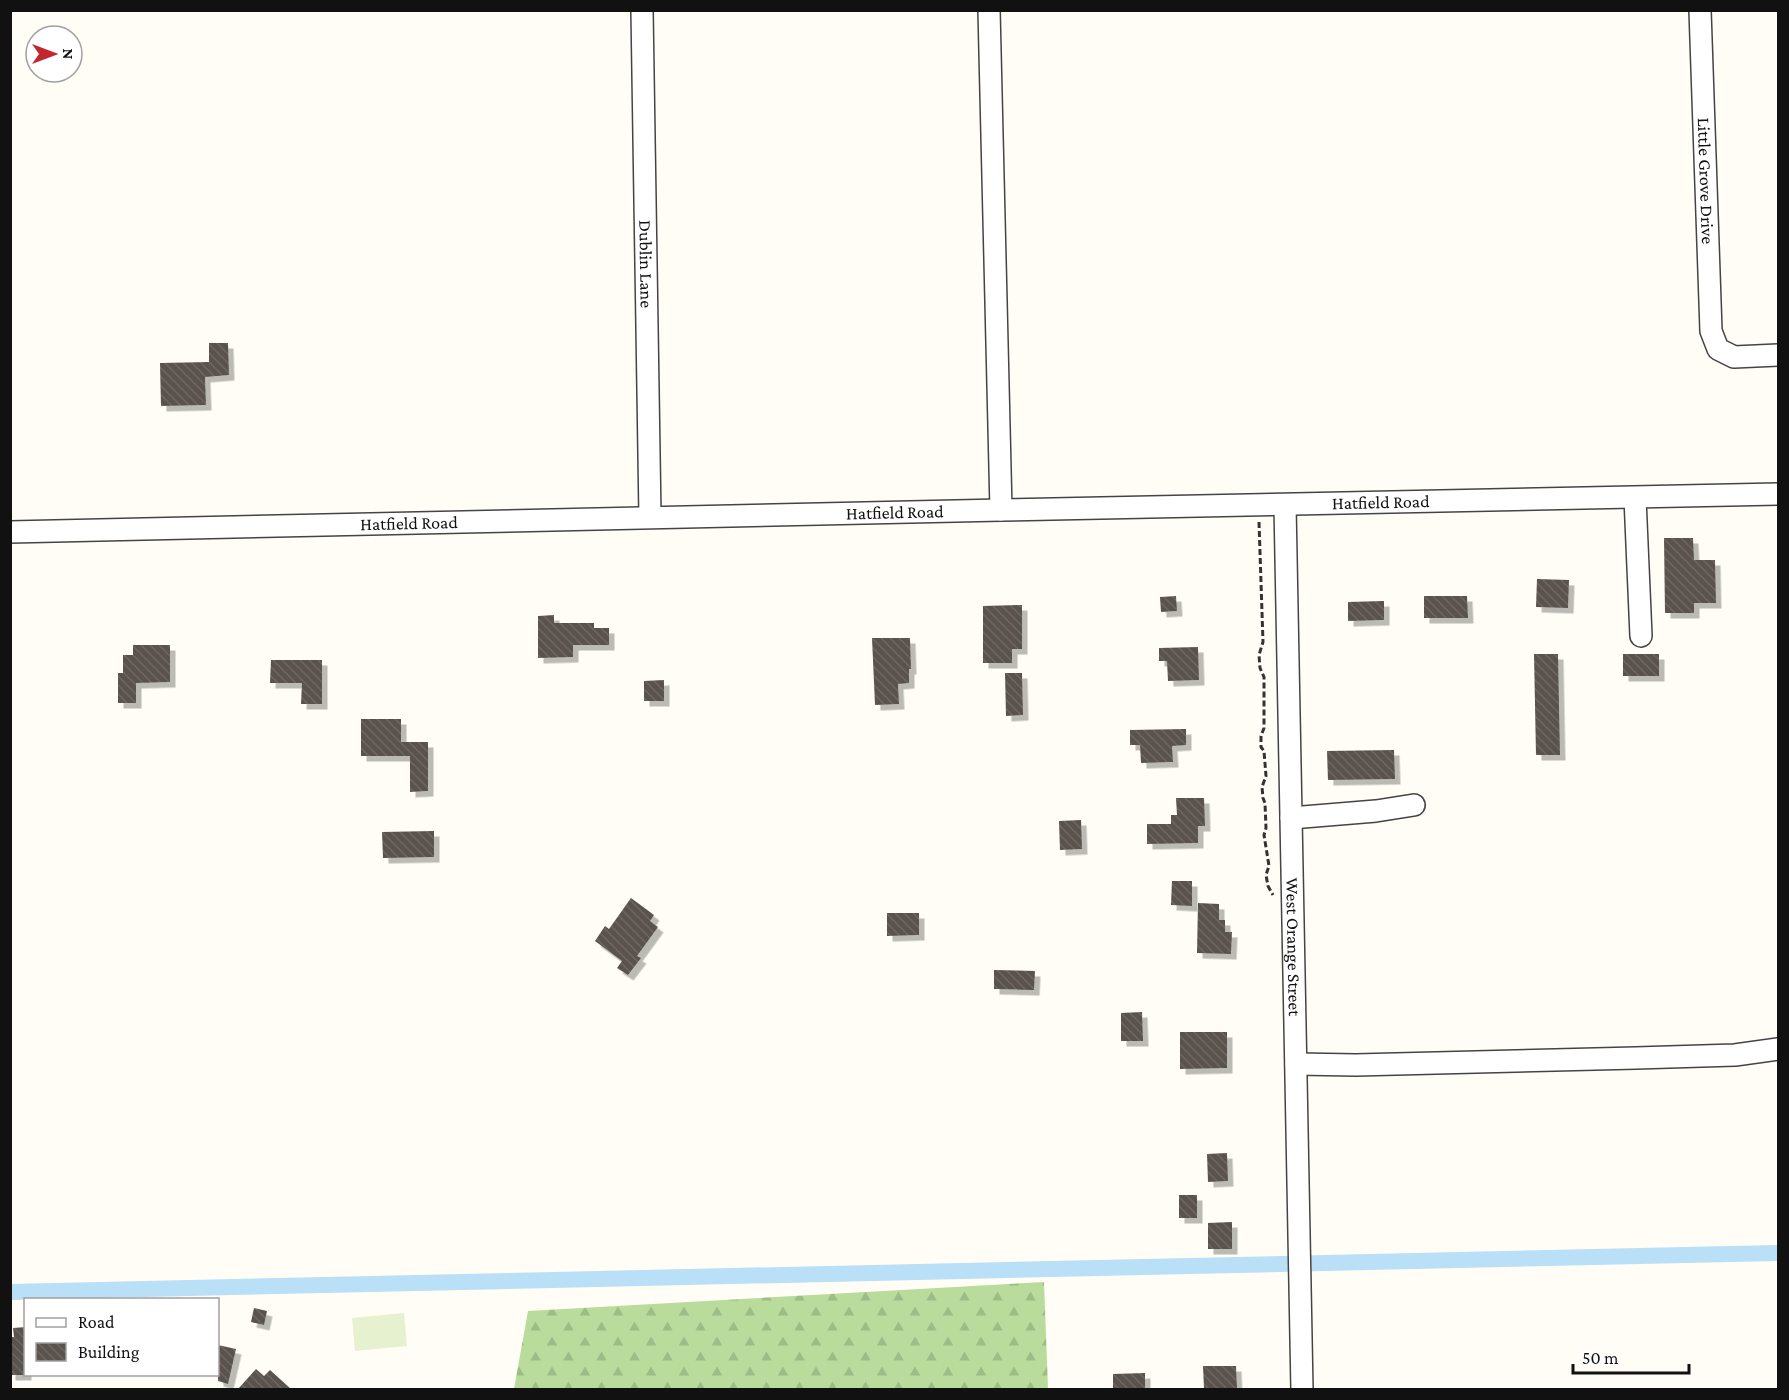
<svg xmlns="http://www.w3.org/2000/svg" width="1789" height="1400" font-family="'Crimson Pro',serif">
<defs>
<pattern id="forest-firs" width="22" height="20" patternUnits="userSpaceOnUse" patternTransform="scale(1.5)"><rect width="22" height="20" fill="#b9dc9c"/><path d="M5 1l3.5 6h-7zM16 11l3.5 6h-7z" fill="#9ebc85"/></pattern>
<pattern id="building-back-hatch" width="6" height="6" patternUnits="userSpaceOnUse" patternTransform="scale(1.5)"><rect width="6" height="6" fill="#5a524d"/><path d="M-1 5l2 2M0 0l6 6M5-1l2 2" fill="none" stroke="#6d6662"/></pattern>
<filter id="shadow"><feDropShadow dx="5.5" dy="5.5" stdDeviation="0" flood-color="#0004"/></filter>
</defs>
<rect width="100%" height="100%" fill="#fffdf5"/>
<polygon fill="url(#forest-firs)" points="1044,1282 1048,1389 514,1389 528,1311"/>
<polygon fill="#e6f2cf" points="404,1313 407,1346 355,1351 352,1318"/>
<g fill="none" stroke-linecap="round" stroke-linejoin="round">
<polyline stroke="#b9e0f7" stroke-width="16" points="10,1292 1778,1253"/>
</g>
<g fill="url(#building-back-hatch)" filter="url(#shadow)">
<polygon points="209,343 228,343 229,375 205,377 206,405 161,406 160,363 209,362"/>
<polygon points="1664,538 1693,538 1694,560 1715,560 1716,603 1694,603 1694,613 1665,613"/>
<polygon points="1537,579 1569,580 1568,608 1536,607"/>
<polygon points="1176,596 1177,611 1161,612 1160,597"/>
<polygon points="1424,596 1467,596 1468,618 1424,618"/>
<polygon points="1384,601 1384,620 1348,621 1348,602"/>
<polygon points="1022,605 1022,649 1012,649 1012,663 983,663 983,606"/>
<polygon points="554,615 554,623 594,623 594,628 609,628 609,645 573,645 573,657 538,658 538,616"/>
<polygon points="872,638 910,638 911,669 909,669 909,683 898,684 899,704 875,705"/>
<polygon points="133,645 170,645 170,682 136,683 136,703 118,703 118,673 123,673 123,655 133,655"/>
<polygon points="1198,647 1199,680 1168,681 1167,661 1159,661 1159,648"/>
<polygon points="1534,654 1558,654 1560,755 1536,755"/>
<rect x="1623" y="654" width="36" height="22"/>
<polygon points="271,660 322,660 322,704 301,704 302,683 270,683"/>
<polygon points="1005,673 1022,673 1023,715 1006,716"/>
<polygon points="664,680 664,701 644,701 644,681"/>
<polygon points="361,719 401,719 401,742 428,742 428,791 410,792 410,756 361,756"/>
<polygon points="1186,729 1186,745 1172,746 1173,762 1141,763 1140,745 1130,745 1130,730"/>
<polygon points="1394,750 1395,779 1328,780 1327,751"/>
<polygon points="1176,798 1204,798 1205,826 1198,826 1198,843 1147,844 1147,824 1171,824 1171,815 1177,815"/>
<polygon points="1081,820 1082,849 1060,850 1059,821"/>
<polygon points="434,831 434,857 383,858 382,832"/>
<polygon points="1172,881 1192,881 1192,906 1171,905"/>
<polygon points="631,898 654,915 650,921 658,927 637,956 641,958 628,975 617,968 622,961 595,941 605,926 609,929"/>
<polygon points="1198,903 1219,904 1219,920 1225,920 1225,932 1232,932 1231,954 1197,953"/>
<polygon points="887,913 919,913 919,935 887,936"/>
<polygon points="994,970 1035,971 1034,990 994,989"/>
<polygon points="1142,1012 1143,1041 1121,1041 1121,1013"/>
<polygon points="1180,1032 1227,1032 1227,1068 1180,1069"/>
<polygon points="1227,1153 1228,1181 1208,1182 1207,1154"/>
<rect x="1179" y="1195" width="18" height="23"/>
<polygon points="1232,1222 1232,1249 1208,1249 1208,1223"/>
<polygon points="254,1308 267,1311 264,1325 251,1322"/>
<polygon points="26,1327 26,1375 10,1375 10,1337 14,1337 13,1328"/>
<polygon points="218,1345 236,1349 228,1384 218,1381"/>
<polygon points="1203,1366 1236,1366 1237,1389 1204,1389"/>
<polygon points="256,1369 264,1376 270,1370 291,1389 238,1389"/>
<polygon points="1145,1373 1145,1389 1113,1389 1113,1374"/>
</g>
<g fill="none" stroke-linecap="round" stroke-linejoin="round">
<defs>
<g id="minor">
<path id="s1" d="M642,10L650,517"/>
<polyline points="989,10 1001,510"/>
<path id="s2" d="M1700,10L1711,331L1718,349L1734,357L1778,355"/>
<polyline points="1635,498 1641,636"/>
<path id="s3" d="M1285,505L1302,1390"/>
<path id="s4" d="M10,532L1001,510L1778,494"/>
<polyline points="1291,818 1376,811 1414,805"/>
<polyline points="1296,1064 1356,1065 1636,1058 1735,1055 1778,1049"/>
</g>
</defs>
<use href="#minor" stroke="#444" stroke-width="24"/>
<polyline stroke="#333" stroke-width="3" stroke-dasharray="6 3" stroke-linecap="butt" points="1259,522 1263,642 1259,655 1260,668 1264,677 1264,728 1261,736 1261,747 1264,751 1266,776 1262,787 1263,798 1265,803 1266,828 1264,835 1269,866 1266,875 1268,886 1273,895"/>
<use href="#minor" stroke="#fff" stroke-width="21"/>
</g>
<g text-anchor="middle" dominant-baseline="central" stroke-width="6" stroke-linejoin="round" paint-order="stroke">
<g font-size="18" fill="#111" stroke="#fff">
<text stroke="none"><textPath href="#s2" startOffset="171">Little Grove Drive</textPath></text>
<text stroke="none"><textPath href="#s1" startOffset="254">Dublin Lane</textPath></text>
<text stroke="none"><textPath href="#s4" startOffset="1371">Hatfield Road</textPath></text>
<text stroke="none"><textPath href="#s4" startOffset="885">Hatfield Road</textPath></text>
<text stroke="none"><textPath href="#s4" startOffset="399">Hatfield Road</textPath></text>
<text stroke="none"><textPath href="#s3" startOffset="442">West Orange Street</textPath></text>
</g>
</g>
<rect width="1789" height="1400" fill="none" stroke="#111111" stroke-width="24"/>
<rect x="24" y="1298" width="195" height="78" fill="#ffffff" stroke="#a0a0a0" stroke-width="1.5"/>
<rect x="36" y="1318" width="30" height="9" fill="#ffffff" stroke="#a0a0a0" stroke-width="1.5"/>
<text x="78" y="1328" font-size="18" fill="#111111">Road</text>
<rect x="36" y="1343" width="30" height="18" fill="url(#building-back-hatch)" stroke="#a0a0a0" stroke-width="1.5"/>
<text x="78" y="1358" font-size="18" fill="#111111">Building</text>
<g transform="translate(54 54) rotate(90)"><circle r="28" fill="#ffffff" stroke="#a0a0a0" stroke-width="1.5"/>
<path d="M0-4.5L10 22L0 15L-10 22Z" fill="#c4262e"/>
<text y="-9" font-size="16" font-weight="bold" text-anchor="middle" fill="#111111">N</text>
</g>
<path d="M1573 1364v9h116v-9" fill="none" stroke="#111111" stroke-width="3"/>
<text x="1582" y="1364" font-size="18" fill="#111111" stroke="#ffffff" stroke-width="4.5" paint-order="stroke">50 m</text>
</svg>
